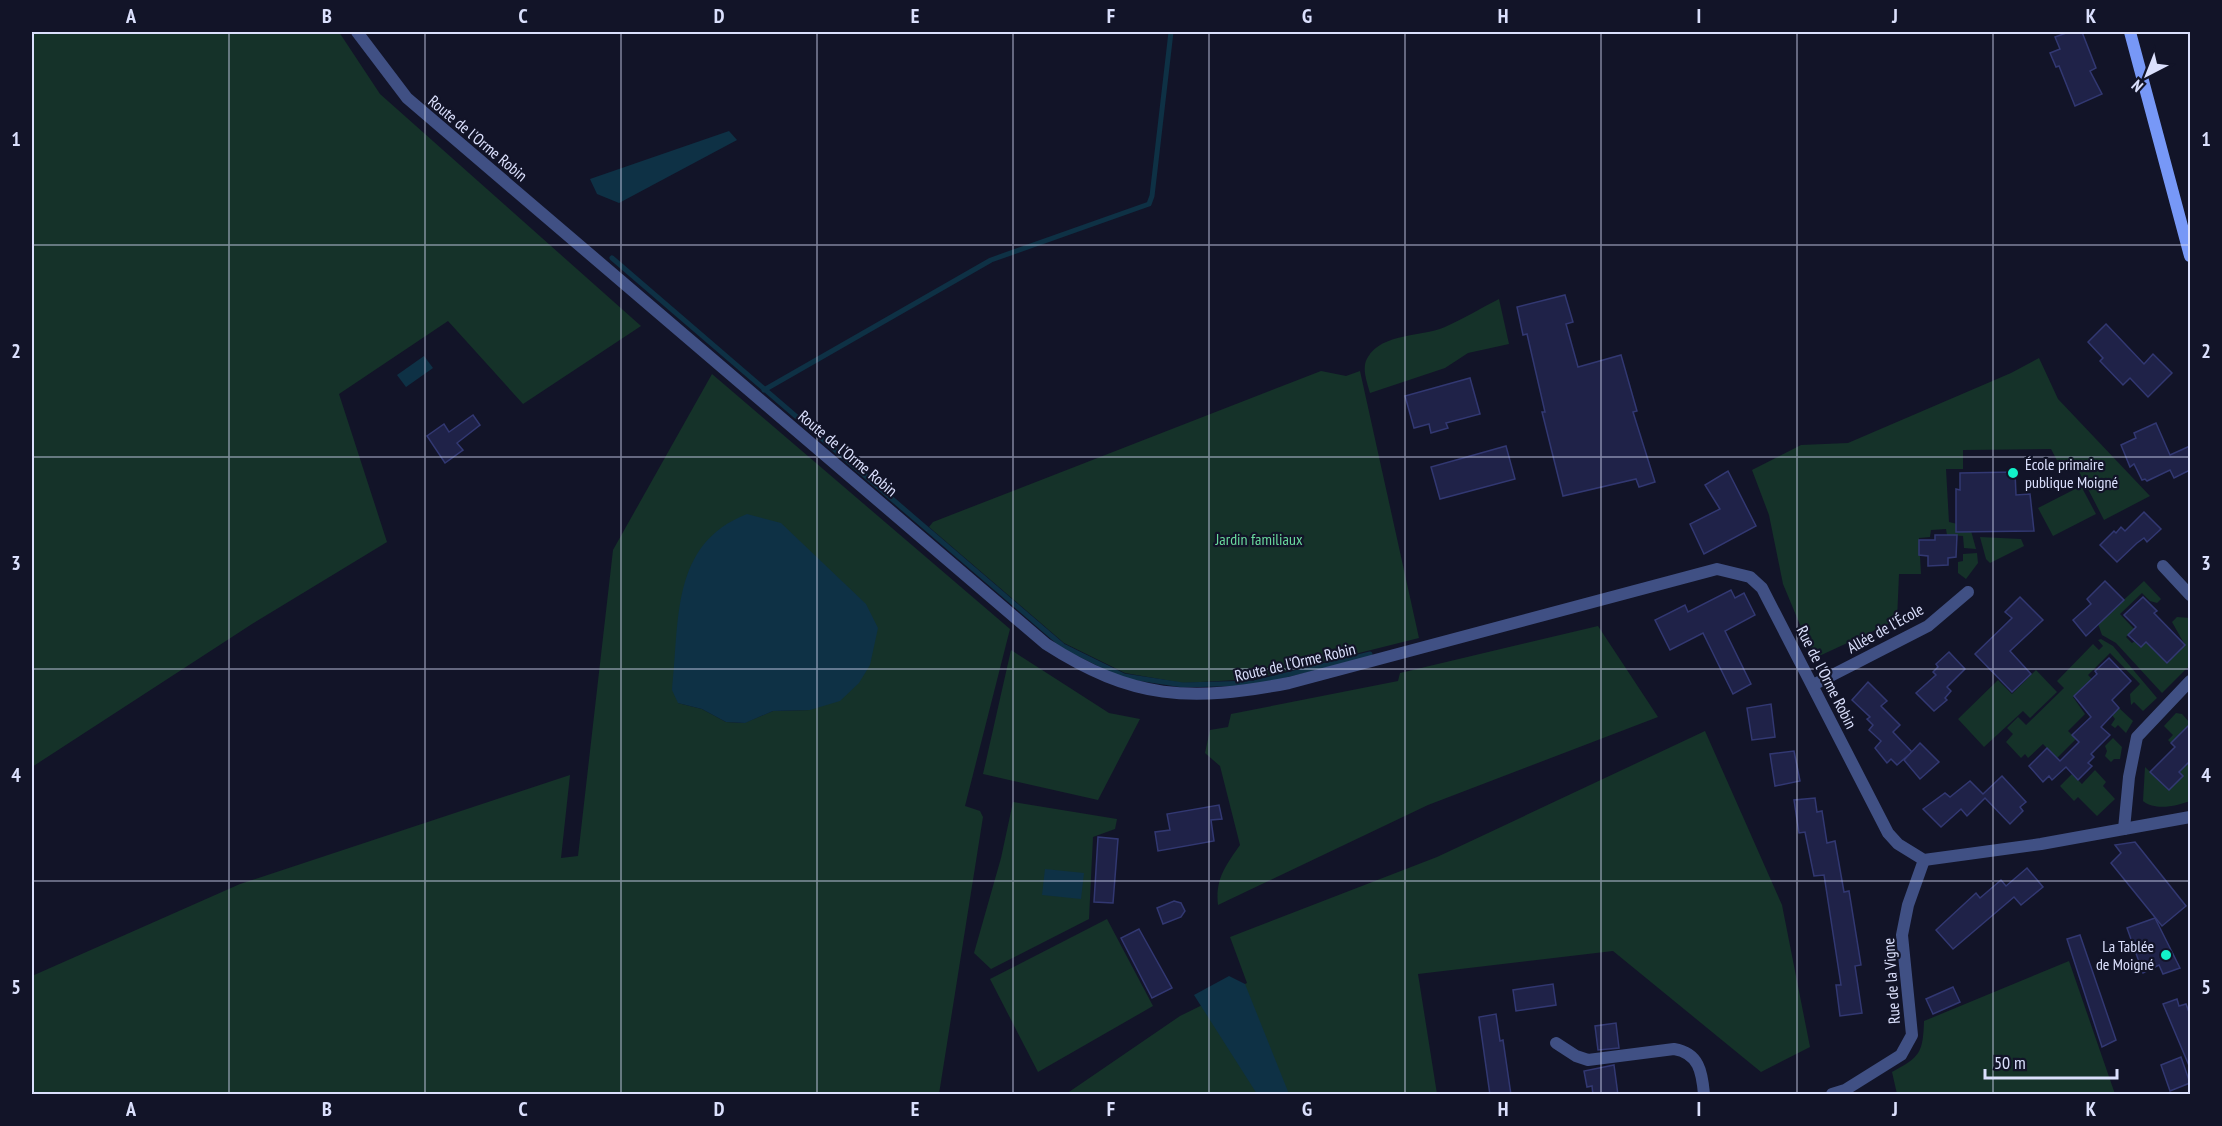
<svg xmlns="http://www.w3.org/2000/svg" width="2222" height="1126" font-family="'PT Sans Narrow',sans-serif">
<rect width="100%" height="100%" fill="#121428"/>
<g fill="#153229" fill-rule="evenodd">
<polygon points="32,32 339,32 380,94 641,326 523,404 448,321 339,394 387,542 252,624 32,767"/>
<path d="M1499,299L1509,344L1468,353L1445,368L1370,393C1367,382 1361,367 1368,357C1382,333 1422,337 1445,327C1463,319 1481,308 1499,299Z"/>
<polygon points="2039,358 2058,399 2150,496 2104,520 2073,460 2060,466 2051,449 1963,450 1963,469 1946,469 1949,522 1970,527 1976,549 1964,548 1963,536 1947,535 1946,529 1931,530 1930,537 1919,538 1921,574 1899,574 1897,620 1817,657 1813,656 1783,584 1769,515 1752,470 1801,445 1848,443 2011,373"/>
<polygon points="1321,371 1346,376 1360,371 1419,638 1255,679 1183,683 1125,673 1064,643 929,527 933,522"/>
<path d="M712,374L1010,629L965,806L980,811L983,817L939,1094H32V976L240,884L570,775L561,858L578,856L613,550ZM678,703L810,710L773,711L744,723L726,722L702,709Z"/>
<polygon points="2081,486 2096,514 2053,536 2038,508"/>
<polygon points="1980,537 2021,539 2024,546 1990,563 1986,559"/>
<polygon points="1977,553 1978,563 1966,579 1958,573 1958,562 1963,561 1963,554"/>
<polygon points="2144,581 2161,599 2157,603 2150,601 2142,593 2120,614 2134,629 2126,637 2132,643 2135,641 2140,647 2146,642 2185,645 2172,622 2177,617 2190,618 2190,665 2162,693 2116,643 2102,635 2098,624"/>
<path d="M1598,626L1658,717L1428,805L1218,905C1215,879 1226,865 1240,845L1220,766L1205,753L1210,730L1228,727L1231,714L1398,681L1400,673Z"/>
<polygon points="2101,639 2113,646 2157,698 2143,711 2134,702 2131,705 2130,694 2140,684 2110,653 2088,675 2095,682 2085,698 2079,691 2073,697 2085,714 2068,731 2076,739 2057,758 2043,744 2028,758 2025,754 2021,758 2006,742 2013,734 2007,728 2018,717 2026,725 2064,688 2057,681 2093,644 2099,650 2103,646 2098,640"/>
<polygon points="1011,650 1109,713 1140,719 1098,800 983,774"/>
<polygon points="2036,670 2057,692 2030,718 2023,711 1984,747 1958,719 1998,680 2012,694"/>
<polygon points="2119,708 2133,721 2126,733 2118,725 2115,728 2111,725 2115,719 2112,715"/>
<polygon points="2176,713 2182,714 2190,723 2190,733 2185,729 2171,743 2168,740 2173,735 2164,726"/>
<polygon points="1705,731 1782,905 1810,1047 1761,1072 1613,951 1418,974 1437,1094 1066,1094 1180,1016 1247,983 1230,937 1437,857"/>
<polygon points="2113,738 2122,747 2120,759 2114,759 2111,762 2105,756 2107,751 2105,746"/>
<path d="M2189,761L2190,801C2177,806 2155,811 2143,801L2145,767L2169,790L2183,776L2178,772Z"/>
<polygon points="2095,770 2106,782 2103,786 2115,799 2097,816 2078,797 2074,801 2060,786 2072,774 2082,784"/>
<polygon points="1013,802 1117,819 1115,829 1093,837 1089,919 991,969 974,953 1001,858"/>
<polygon points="1107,919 1153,1006 1038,1072 990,979"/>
<path d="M2069,961L2115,1094H1897L1892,1072C1920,1057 1923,1053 1924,1021Z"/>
</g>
<g fill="#0e3145">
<polygon points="729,131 737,140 619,203 597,194 590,179"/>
<polygon points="424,356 433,368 406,387 397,375"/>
<path d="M747,514L781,523L866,604L878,628L870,665L859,683L840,701L810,710L773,711L745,723L726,722L702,709L678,703L672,690C680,620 670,544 747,514Z"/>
<polygon points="1045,869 1084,873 1081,899 1042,895"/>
<polygon points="1229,976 1245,984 1289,1094 1257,1094 1194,995"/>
</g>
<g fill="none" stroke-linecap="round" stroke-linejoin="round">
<g stroke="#0e3145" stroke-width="5">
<polyline points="612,258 1063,646 1124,676 1183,685 1254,683 1370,654"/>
<polyline points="764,390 991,260 1149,204 1152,196 1171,32"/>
</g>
</g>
<g fill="#1f2248" stroke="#323872" stroke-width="1.5">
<polygon points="2069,32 2082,32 2096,68 2090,71 2102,94 2075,106 2059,66 2056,67 2050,53 2060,49 2055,37"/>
<polygon points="1565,295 1573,322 1566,324 1578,367 1621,355 1637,411 1633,412 1655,482 1639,487 1636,479 1563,496 1542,412 1545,412 1527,334 1523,335 1517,307"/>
<polygon points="2106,324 2144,364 2153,354 2172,373 2148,397 2130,378 2123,385 2100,361 2103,358 2088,342"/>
<polygon points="1470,378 1480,414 1446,423 1448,428 1431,433 1429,424 1414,428 1405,396"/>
<polygon points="473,415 480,425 457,443 463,450 445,463 427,436 444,424 449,432"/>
<polygon points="2156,423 2170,455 2190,446 2190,470 2174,478 2170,470 2147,481 2145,479 2142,480 2134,464 2130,467 2121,445 2136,438 2134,433"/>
<polygon points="1506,446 1515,479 1440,499 1431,467"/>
<polygon points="1728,471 1756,526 1704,554 1690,524 1720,509 1705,485"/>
<polygon points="2015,472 2016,495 2030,494 2034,531 1956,532 1956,489 1960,490 1960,473"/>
<polygon points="2144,512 2161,529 2147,542 2144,538 2137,543 2117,562 2100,545 2114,531 2116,533 2121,527 2125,531"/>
<polygon points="1935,535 1957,535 1956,557 1948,558 1948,565 1928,566 1928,556 1919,555 1919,540 1935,540"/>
<polygon points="2105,581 2124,600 2086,636 2073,620 2091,604 2087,599"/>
<polygon points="1731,590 1735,598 1744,593 1755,615 1725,631 1751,684 1733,694 1703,633 1670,650 1655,620 1685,605 1688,612"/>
<polygon points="2020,597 2043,620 2010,651 2031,674 2012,692 1975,654 2012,618 2005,612"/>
<polygon points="2143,597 2157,611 2154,613 2185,645 2167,663 2146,642 2141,647 2128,635 2136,627 2124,615"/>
<polygon points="1949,652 1965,669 1947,687 1951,691 1945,698 1947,700 1934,711 1916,693 1936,675 1933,672 1938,667 1936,664"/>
<polygon points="2109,658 2131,681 2112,700 2119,708 2101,727 2110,735 2091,754 2094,757 2088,763 2092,766 2078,780 2066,767 2052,780 2049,776 2043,782 2029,766 2047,748 2060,761 2079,742 2072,735 2091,717 2074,696 2097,674 2095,671"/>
<polygon points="1868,682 1887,701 1881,706 1900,725 1893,732 1912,752 1897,765 1891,759 1887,763 1875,748 1881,741 1869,730 1873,725 1867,719 1870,717 1852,700"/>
<polygon points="1771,704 1775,737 1752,740 1747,708"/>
<polygon points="2190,724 2190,761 2179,772 2183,776 2169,790 2150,772 2175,747 2171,743"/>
<polygon points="1920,743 1939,762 1920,779 1904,760"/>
<polygon points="1794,751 1800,781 1775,786 1770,754"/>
<polygon points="2002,776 2026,802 2020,807 2023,811 2010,824 1985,798 1967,816 1961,809 1941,827 1923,809 1945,793 1950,797 1970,781 1983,794"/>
<polygon points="1815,798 1817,812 1822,811 1827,843 1835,841 1844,892 1849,891 1861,965 1855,966 1862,1013 1840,1016 1836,985 1841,985 1824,875 1814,876 1805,832 1799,833 1794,800"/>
<polygon points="1219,805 1222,819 1211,820 1214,841 1158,851 1155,832 1170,830 1167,814"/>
<polygon points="1098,837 1118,839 1113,903 1094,902"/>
<polygon points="2135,842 2186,906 2162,926 2111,863 2121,853 2115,845"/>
<polygon points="2027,868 2043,887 2021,905 2014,897 1953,949 1936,930 1976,893 1980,898 2001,880 2006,886"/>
<polygon points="1174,901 1181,903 1185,911 1181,917 1163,924 1157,908"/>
<polygon points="2155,918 2180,968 2163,974 2159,965 2143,973 2127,928"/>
<polygon points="1139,929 1172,988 1152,998 1121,938"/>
<polygon points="2080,935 2116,1040 2102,1047 2067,939"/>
<polygon points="1553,984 1556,1005 1516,1011 1513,990"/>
<polygon points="1953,987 1960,1002 1933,1014 1926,999"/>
<polygon points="2177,999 2179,1006 2186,1004 2190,1015 2190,1068 2163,1004"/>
<polygon points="1496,1014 1500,1041 1503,1040 1511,1095 1490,1095 1479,1017"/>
<polygon points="1616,1023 1619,1048 1598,1050 1595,1026"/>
<polygon points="2181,1057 2190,1083 2170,1091 2161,1065"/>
<polygon points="1614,1065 1618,1095 1593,1095 1592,1086 1587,1087 1584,1071"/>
</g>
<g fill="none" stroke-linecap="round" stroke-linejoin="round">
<g stroke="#405084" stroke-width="12">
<path d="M357,32L407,98L1046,644C1133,700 1190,702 1289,683L1717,569L1750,577L1762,588L1888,833L1898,844L1924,860L2041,844L2190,817"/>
<polyline points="2163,566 2190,595"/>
<polyline points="1813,685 1928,626 1968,592"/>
<polyline points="2124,829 2129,777 2137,737 2190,681"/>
<path d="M1556,1043L1576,1056L1588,1060L1674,1049C1699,1053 1702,1072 1704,1094"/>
<polyline points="1832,1094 1845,1090 1901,1055 1912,1035 1902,935 1908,905 1924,860"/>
</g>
<polyline stroke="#7798f7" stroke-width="12" points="2130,32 2190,256"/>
</g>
<path fill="none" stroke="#dbe0fd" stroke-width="1.5" stroke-opacity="0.55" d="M229,32V1094M425,32V1094M621,32V1094M817,32V1094M1013,32V1094M1209,32V1094M1405,32V1094M1601,32V1094M1797,32V1094M1993,32V1094M32,245H2190M32,457H2190M32,669H2190M32,881H2190"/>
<g fill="#12f1c9" stroke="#121428" stroke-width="2">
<circle cx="2013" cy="473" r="6"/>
<circle cx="2166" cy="955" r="6"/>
</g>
<g text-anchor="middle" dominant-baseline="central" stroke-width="4.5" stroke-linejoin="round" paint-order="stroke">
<g font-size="16" fill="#dbe0fd" stroke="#121428">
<text transform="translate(478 138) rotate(40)">Route de l'Orme Robin</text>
<text transform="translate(848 453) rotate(40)">Route de l'Orme Robin</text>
<text transform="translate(1885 628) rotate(-29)">Allée de l'École</text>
<text transform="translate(1295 662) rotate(-13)">Route de l'Orme Robin</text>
<text transform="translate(1827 677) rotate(63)">Rue de l'Orme Robin</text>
<text transform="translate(1891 981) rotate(-94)">Rue de la Vigne</text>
</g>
<g font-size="16" fill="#dbe0fd" stroke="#121428" text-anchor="start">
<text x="2025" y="464">École primaire<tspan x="2025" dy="18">publique Moigné</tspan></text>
<text x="2154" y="946" text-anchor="end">La Tablée<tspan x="2154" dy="18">de Moigné</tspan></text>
</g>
<g font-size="16" fill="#6ada9e" stroke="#121428">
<text x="1259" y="539">Jardin familiaux</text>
</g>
</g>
<rect width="2222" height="1126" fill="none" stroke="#121428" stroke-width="66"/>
<g transform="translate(2147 75) rotate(222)" stroke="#121428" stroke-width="4.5" paint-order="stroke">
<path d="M0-4.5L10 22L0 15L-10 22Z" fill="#dbe0fd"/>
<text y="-9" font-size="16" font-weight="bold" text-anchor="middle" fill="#dbe0fd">N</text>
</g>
<path d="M1985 1069v9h132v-9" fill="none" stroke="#dbe0fd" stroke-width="3"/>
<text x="1994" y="1069" font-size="18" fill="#dbe0fd" stroke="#121428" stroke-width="4.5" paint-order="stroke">50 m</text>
<rect x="33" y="33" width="2156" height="1060" fill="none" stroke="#dbe0fd" stroke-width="2"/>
<g font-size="20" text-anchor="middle" font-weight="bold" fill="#dbe0fd">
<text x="131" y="23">A</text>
<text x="327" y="23">B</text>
<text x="523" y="23">C</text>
<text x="719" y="23">D</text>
<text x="915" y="23">E</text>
<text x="1111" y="23">F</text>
<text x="1307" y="23">G</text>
<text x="1503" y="23">H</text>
<text x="1699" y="23">I</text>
<text x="1895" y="23">J</text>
<text x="2091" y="23">K</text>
<text x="16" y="146">1</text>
<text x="2206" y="146">1</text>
<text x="16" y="358">2</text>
<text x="2206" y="358">2</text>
<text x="16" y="570">3</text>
<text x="2206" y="570">3</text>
<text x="16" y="782">4</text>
<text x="2206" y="782">4</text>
<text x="16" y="994">5</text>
<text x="2206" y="994">5</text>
<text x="131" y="1116">A</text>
<text x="327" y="1116">B</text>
<text x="523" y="1116">C</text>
<text x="719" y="1116">D</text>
<text x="915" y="1116">E</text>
<text x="1111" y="1116">F</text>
<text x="1307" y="1116">G</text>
<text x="1503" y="1116">H</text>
<text x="1699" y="1116">I</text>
<text x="1895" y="1116">J</text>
<text x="2091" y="1116">K</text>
</g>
</svg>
